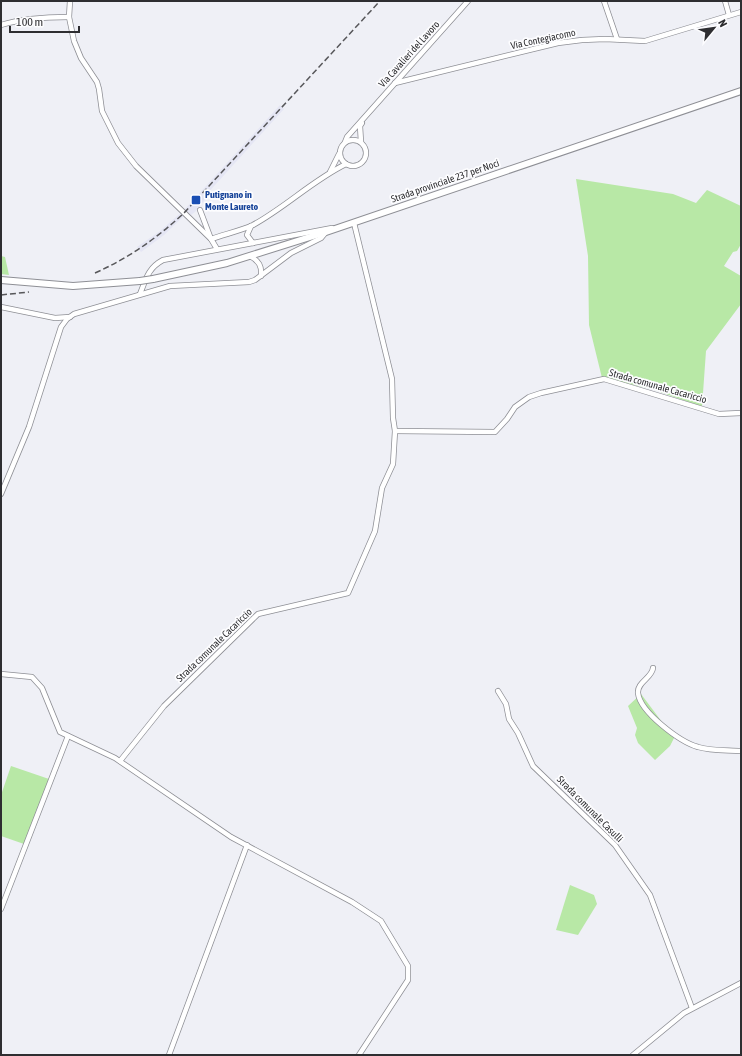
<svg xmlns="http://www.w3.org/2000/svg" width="742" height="1056" font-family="'Asap Condensed',sans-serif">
<rect width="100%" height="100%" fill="#eff0f6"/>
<polygon fill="#e5e6f4" points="280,105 284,109 206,195 207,197 195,212 191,215 188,212 164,235 141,252 137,247 160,231 184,210"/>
<g fill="#b8e8a6">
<polygon points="576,179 673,194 696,203 707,190 741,206 741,244 737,251 733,252 724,266 741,276 741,304 706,351 702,407 652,389 602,378 589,325 588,256"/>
<polygon points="1,256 5,257 9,275 1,274"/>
<polygon points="641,694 662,722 676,734 670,746 655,760 638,743 635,735 637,728 628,706"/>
<polygon points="11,766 49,779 24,844 1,836 1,795"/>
<polygon points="570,885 594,895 597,904 578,935 556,930"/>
</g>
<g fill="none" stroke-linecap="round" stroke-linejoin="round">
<defs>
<g id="street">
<polyline points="70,1 69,17 74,41 81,58 97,82 99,89 102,111 118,143 136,166 211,239 217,249"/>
<polyline points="604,1 617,39"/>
<polyline points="725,1 729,15"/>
<path d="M1,25C24,18 46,17 69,17"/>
<polyline points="395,83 558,43 582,40 605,39 645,41 741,12"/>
<circle cx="353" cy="153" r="13"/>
<polyline points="345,142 347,137 468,1"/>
<polyline points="361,142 360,126 362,123"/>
<polyline points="330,172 339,154"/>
<path d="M200,210L211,239C225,234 240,231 253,225C286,207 313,180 346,164"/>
<polyline points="251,226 247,235 253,243"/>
<path d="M250,256C259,261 262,266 261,276"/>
<path d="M140,294C146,279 148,268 163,260L332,228"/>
<polyline points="1,307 55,318 70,317"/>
<polyline points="395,431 495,432 507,419 515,407 529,397 541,393 604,379 719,414 741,413"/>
<polyline points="1,494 29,427 61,327 67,319 74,314 170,286 249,282 255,280 291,253 321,238 326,232"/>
<path d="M653,668C652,678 637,682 638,693C640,712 680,742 698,747C711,751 727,750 741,751"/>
<polyline points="1,674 32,677 42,688 60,732 115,758 231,837 352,902 381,921 408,966 408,980 359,1055"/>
<polyline points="498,691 506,704 509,719 518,733 533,766 615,845 650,895 692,1008"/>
<polyline points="120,761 164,706 258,614 348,593 375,531 382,488 393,464 395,431 393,418 392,379 354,223"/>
<polyline points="1,909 68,736"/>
<polyline points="169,1055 247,845"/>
<polyline points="633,1055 684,1013 741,983"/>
</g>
<g id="secondary">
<polyline points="153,279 227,263 326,232 741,91"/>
<polyline points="1,280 73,286 140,281"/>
</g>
</defs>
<use href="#street" stroke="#8e8f95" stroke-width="6"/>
<use href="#secondary" stroke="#8e8f95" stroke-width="8"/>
<use href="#street" stroke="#fff" stroke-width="4.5"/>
<use href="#secondary" stroke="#fff" stroke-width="6"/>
<g stroke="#57575a" stroke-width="1.5" stroke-dasharray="6 3" stroke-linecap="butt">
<path d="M95,273C129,258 157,238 184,213L380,1"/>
<polyline points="1,295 29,292"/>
</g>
<defs>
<polyline id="secondary-bridge" points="140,281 153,279"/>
</defs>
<use href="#secondary-bridge" stroke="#8e8f95" stroke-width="8" stroke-linecap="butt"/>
<use href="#secondary-bridge" stroke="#fff" stroke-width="6"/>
</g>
<rect fill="#1a4fb4" stroke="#fdfdff" stroke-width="1.5" x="191" y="195" width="10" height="10" rx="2"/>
<g text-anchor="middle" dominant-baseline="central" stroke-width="3.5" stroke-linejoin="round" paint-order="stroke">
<g font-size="10" fill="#2e2e31" stroke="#fdfdff">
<text transform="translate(543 39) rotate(-12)">Via Contegiacomo</text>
<text transform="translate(409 54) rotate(-48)">Via Cavalieri del Lavoro</text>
<text transform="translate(445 181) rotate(-19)">Strada provinciale 237 per Noci</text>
<text transform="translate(658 386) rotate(16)">Strada comunale Cacariccio</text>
<text transform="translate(214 645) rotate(-44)">Strada comunale Cacariccio</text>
<text transform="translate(590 809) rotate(45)">Strada comunale Casulli</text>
</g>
<g font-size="10" font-weight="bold" fill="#164399" stroke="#fdfdff" text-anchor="start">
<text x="205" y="194">Putignano in<tspan x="205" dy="12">Monte Laureto</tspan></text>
</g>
</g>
<rect width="742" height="1056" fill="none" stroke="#2e2e31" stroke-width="4"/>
<g transform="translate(714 28) rotate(61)" stroke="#fdfdff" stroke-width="3" paint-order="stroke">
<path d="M0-3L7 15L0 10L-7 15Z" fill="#2e2e31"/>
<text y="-6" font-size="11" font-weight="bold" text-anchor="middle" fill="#2e2e31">N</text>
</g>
<path d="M10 26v6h69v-6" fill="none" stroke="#2e2e31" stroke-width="2"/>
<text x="16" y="26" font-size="12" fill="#2e2e31" stroke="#fdfdff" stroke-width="3" paint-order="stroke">100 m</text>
</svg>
